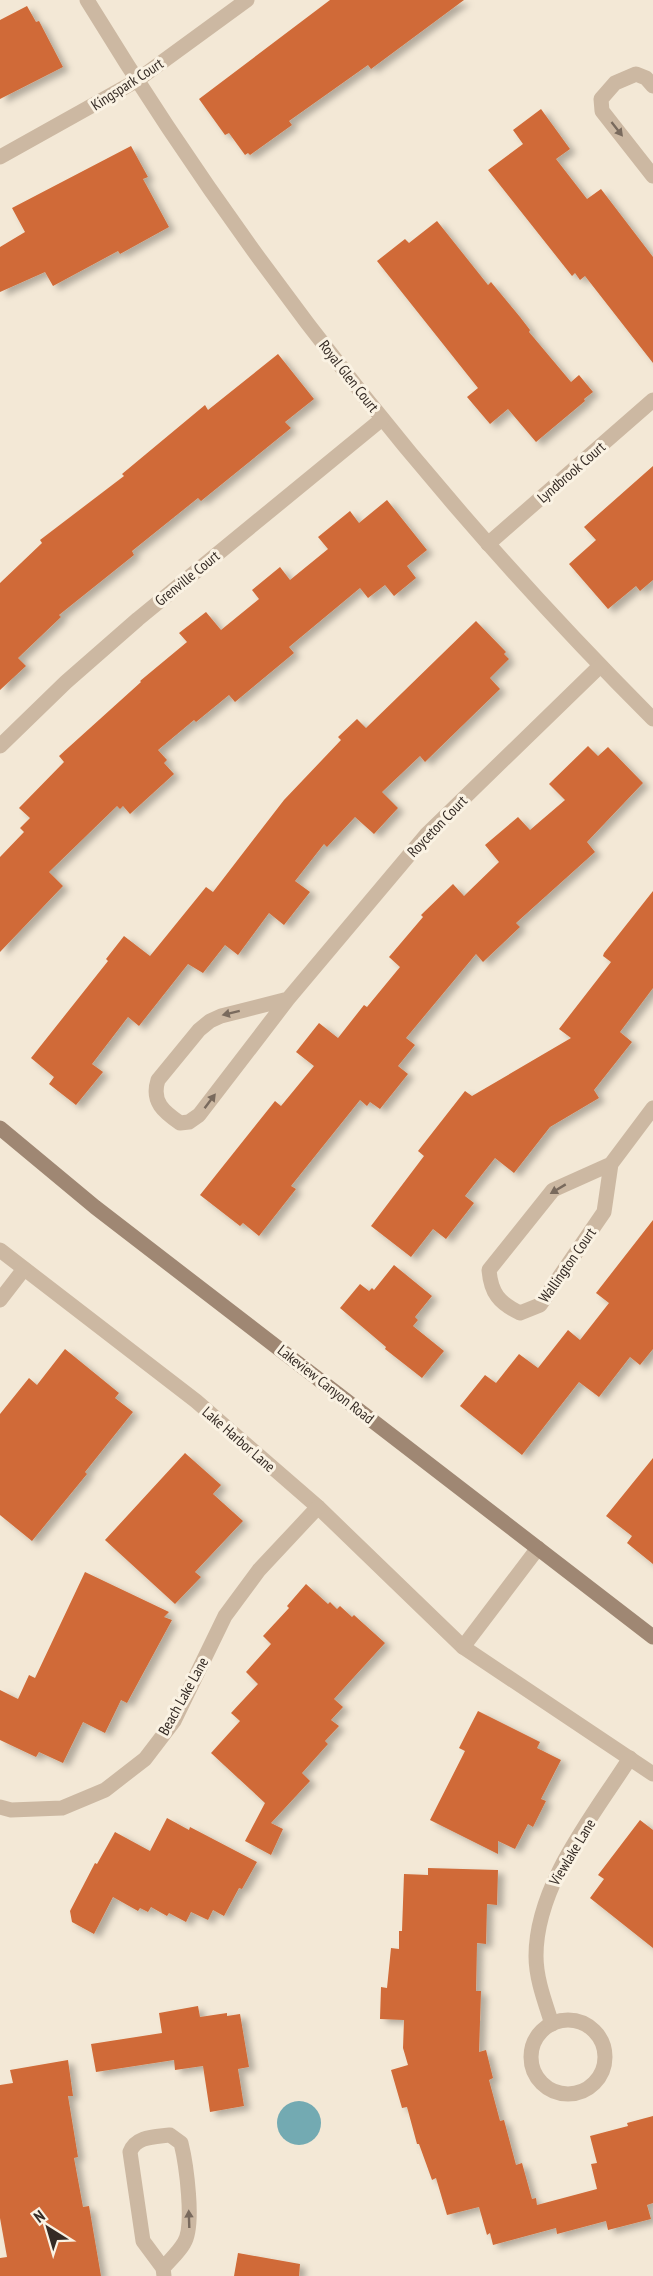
<svg xmlns="http://www.w3.org/2000/svg" width="653" height="2276" font-family="'PT Sans Narrow',sans-serif">
<defs>
<filter id="shadow"><feDropShadow dx="6" dy="4" stdDeviation="3" flood-color="#0004"/></filter>
</defs>
<rect width="100%" height="100%" fill="#f3e8d6"/>
<circle fill="#73aab2" cx="299" cy="2123" r="22"/>
<g fill="#d06a37" filter="url(#shadow)">
<polygon points="330,0 464,0 371,69 368,65 289,121 292,125 250,155 248,153 245,155 229,133 225,135 199,99"/>
<polygon points="27,6 36,22 39,21 63,67 0,99 0,20"/>
<polygon points="541,109 570,149 556,159 587,199 601,189 653,257 653,363 585,276 580,280 575,273 572,276 488,170 523,144 513,130"/>
<polygon points="131,146 148,177 143,179 169,227 120,254 118,251 53,286 45,272 0,292 0,247 25,232 12,208"/>
<polygon points="437,221 488,285 491,282 520,317 530,330 529,332 571,382 579,375 593,392 584,399 585,401 536,442 508,409 490,424 467,397 478,388 377,261 405,239 409,243"/>
<polygon points="278,354 314,399 285,422 291,428 201,501 198,498 132,551 134,555 59,615 61,617 18,658 26,666 0,690 0,583 42,543 40,540 124,476 122,474 205,405 208,410"/>
<polygon points="653,466 653,580 640,591 636,586 608,609 569,564 596,540 584,527"/>
<polygon points="387,500 427,550 407,566 416,578 394,596 385,585 368,598 360,588 289,647 294,653 235,702 229,695 196,722 194,720 158,750 167,760 164,763 174,774 130,814 123,806 120,809 117,806 49,872 63,886 0,952 0,857 24,832 20,828 30,818 19,808 64,762 59,756 141,682 140,681 187,642 179,633 206,612 221,630 259,599 252,590 280,567 290,580 328,549 318,537 350,511 359,523"/>
<polygon points="476,621 506,652 504,654 509,659 490,678 500,689 425,762 420,756 382,792 398,808 374,834 355,817 327,847 324,844 295,881 310,892 284,925 269,913 238,955 225,945 203,973 188,964 139,1026 128,1017 92,1064 103,1072 76,1105 49,1084 54,1077 31,1058 108,961 106,959 124,936 150,956 206,887 213,892 284,800 341,740 338,737 357,719 366,728"/>
<polygon points="588,746 598,756 608,747 643,783 587,842 595,852 516,923 520,927 483,962 476,954 406,1038 415,1045 398,1066 408,1074 380,1109 370,1102 367,1106 360,1100 291,1186 296,1189 259,1236 243,1223 240,1226 200,1195 275,1101 281,1106 314,1066 296,1052 319,1023 338,1038 364,1005 367,1007 400,967 389,957 423,917 421,915 453,884 464,896 499,862 485,845 518,817 530,830 565,800 549,784"/>
<polygon points="653,891 653,988 620,1032 632,1042 594,1090 599,1098 550,1127 514,1173 495,1158 465,1196 474,1203 446,1239 433,1229 411,1257 371,1226 424,1156 418,1151 465,1091 472,1096 571,1038 559,1029 611,962 603,956 604,953"/>
<polygon points="653,1220 653,1349 640,1365 630,1357 599,1397 579,1382 522,1455 460,1406 485,1375 496,1383 519,1354 538,1368 568,1330 580,1340 609,1303 596,1293"/>
<polygon points="394,1265 432,1296 415,1317 418,1320 413,1326 444,1351 422,1378 385,1349 386,1347 340,1308 360,1284 369,1291 372,1288 374,1290"/>
<polygon points="65,1349 119,1393 115,1398 133,1412 85,1472 87,1474 32,1541 0,1515 0,1414 29,1378 37,1385"/>
<polygon points="185,1453 221,1485 213,1494 243,1521 195,1572 201,1577 175,1604 105,1540"/>
<polygon points="653,1458 653,1564 627,1543 632,1536 606,1516"/>
<polygon points="85,1572 169,1612 164,1617 172,1620 127,1703 121,1700 105,1733 83,1722 63,1763 39,1752 36,1757 0,1740 0,1690 18,1699 29,1675 35,1678"/>
<polygon points="306,1584 328,1604 330,1602 337,1609 340,1606 352,1617 354,1615 385,1643 334,1699 343,1707 331,1720 339,1726 325,1741 328,1744 302,1773 310,1781 271,1823 283,1829 271,1855 245,1841 265,1803 211,1753 240,1721 231,1713 258,1684 246,1672 271,1644 263,1636 289,1608 287,1606"/>
<polygon points="478,1711 540,1742 537,1748 561,1760 541,1799 546,1801 533,1827 528,1824 515,1849 498,1841 498,1854 430,1820 465,1751 459,1748"/>
<polygon points="167,1818 189,1830 190,1827 257,1862 242,1889 239,1888 224,1916 213,1910 208,1920 191,1912 186,1922 169,1913 167,1916 151,1907 148,1912 140,1908 138,1911 113,1897 94,1934 72,1922 70,1911 95,1863 97,1864 115,1832 150,1851"/>
<polygon points="640,1820 653,1830 653,1948 590,1898 604,1879 598,1875"/>
<polygon points="428,1868 498,1870 497,1905 487,1904 486,1944 477,1943 476,1991 481,1991 479,2052 486,2050 493,2078 489,2080 500,2121 504,2120 516,2165 522,2163 532,2199 536,2198 537,2205 597,2189 591,2164 597,2163 590,2136 628,2126 627,2123 653,2116 653,2203 647,2205 651,2219 608,2230 606,2221 557,2234 556,2228 493,2245 490,2233 487,2235 479,2207 447,2215 436,2178 432,2180 419,2144 417,2144 407,2107 402,2108 391,2070 408,2065 403,2048 404,2020 380,2019 381,1987 387,1988 391,1948 399,1949 399,1931 402,1931 404,1874 428,1875"/>
<polygon points="198,2006 200,2017 227,2013 227,2016 240,2014 249,2067 238,2069 244,2106 210,2112 203,2066 175,2070 174,2060 96,2072 91,2044 162,2033 159,2013"/>
<polygon points="68,2060 73,2096 68,2096 78,2157 74,2158 83,2207 89,2206 101,2276 0,2276 0,2258 7,2257 0,2218 0,2085 13,2083 10,2070"/>
<polygon points="238,2253 300,2264 299,2276 234,2276"/>
</g>
<g fill="none" stroke-linecap="round" stroke-linejoin="round">
<g stroke="#ccb8a2" stroke-width="15">
<path d="M87,0C246,261 437,503 653,719"/>
<polyline points="653,86 646,78 636,74 615,83 601,99 602,111 653,176"/>
<polyline points="0,157 136,81 247,0"/>
<polyline points="488,544 653,400"/>
<polyline points="0,746 66,682 138,619 382,419"/>
<path d="M288,999L221,1016L210,1021L199,1030L158,1080C151,1102 164,1112 180,1123L189,1122L199,1115L288,999L426,835L600,666"/>
<path d="M611,1164L553,1190L489,1270C491,1293 499,1303 520,1313L540,1305L604,1212L611,1164L653,1108"/>
<polyline points="0,1250 196,1401 318,1507 463,1647 653,1774"/>
<polyline points="0,1300 24,1269"/>
<polyline points="463,1647 538,1548"/>
<polyline points="0,1807 11,1810 62,1808 105,1790 145,1759 174,1721 225,1616 259,1570 318,1507"/>
<circle cx="568" cy="2057" r="37"/>
<path d="M552,2024C545,2002 536,1979 536,1956C536,1885 593,1816 630,1758"/>
<path d="M163,2268C170,2260 179,2252 184,2243C195,2226 186,2163 181,2143L170,2135C155,2137 136,2136 130,2152L143,2241L163,2268L164,2276"/>
</g>
<polyline stroke="#9f8773" stroke-width="15" points="0,1128 95,1207 653,1637"/>
</g>
<defs><path id="oneway-solid" d="M-6-.8H1V-3.2L6.5 0L1 3.2V.8H-6Z" transform="scale(1.5)"/></defs>
<g fill="#796a5d">
<use href="#oneway-solid" transform="translate(617 129) rotate(52)"/>
<use href="#oneway-solid" transform="translate(231 1013) rotate(166)"/>
<use href="#oneway-solid" transform="translate(210 1101) rotate(-53)"/>
<use href="#oneway-solid" transform="translate(558 1189) rotate(149)"/>
<use href="#oneway-solid" transform="translate(189 2219) rotate(-92)"/>
</g>
<g text-anchor="middle" dominant-baseline="central" stroke-width="6" stroke-linejoin="round" paint-order="stroke">
<g font-size="15" fill="#352b25" stroke="#faf2e3">
<text transform="translate(127 84) rotate(-33)">Kingspark Court</text>
<text transform="translate(349 376) rotate(52)">Royal Glen Court</text>
<text transform="translate(571 472) rotate(-41)">Lyndbrook Court</text>
<text transform="translate(187 578) rotate(-39)">Grenville Court</text>
<text transform="translate(437 826) rotate(-46)">Royceton Court</text>
<text transform="translate(567 1265) rotate(-55)">Wallington Court</text>
<text transform="translate(326 1384) rotate(38)">Lakeview Canyon Road</text>
<text transform="translate(239 1439) rotate(41)">Lake Harbor Lane</text>
<text transform="translate(183 1696) rotate(-61)">Beach Lake Lane</text>
<text transform="translate(572 1852) rotate(-59)">Viewlake Lane</text>
</g>
</g>
<g transform="translate(48 2228) rotate(323)" stroke="#faf2e3" stroke-width="4.5" paint-order="stroke">
<path d="M0-4.5L10 22L0 15L-10 22Z" fill="#352b25"/>
<text y="-9" font-size="16" font-weight="bold" text-anchor="middle" fill="#352b25">N</text>
</g>
</svg>
